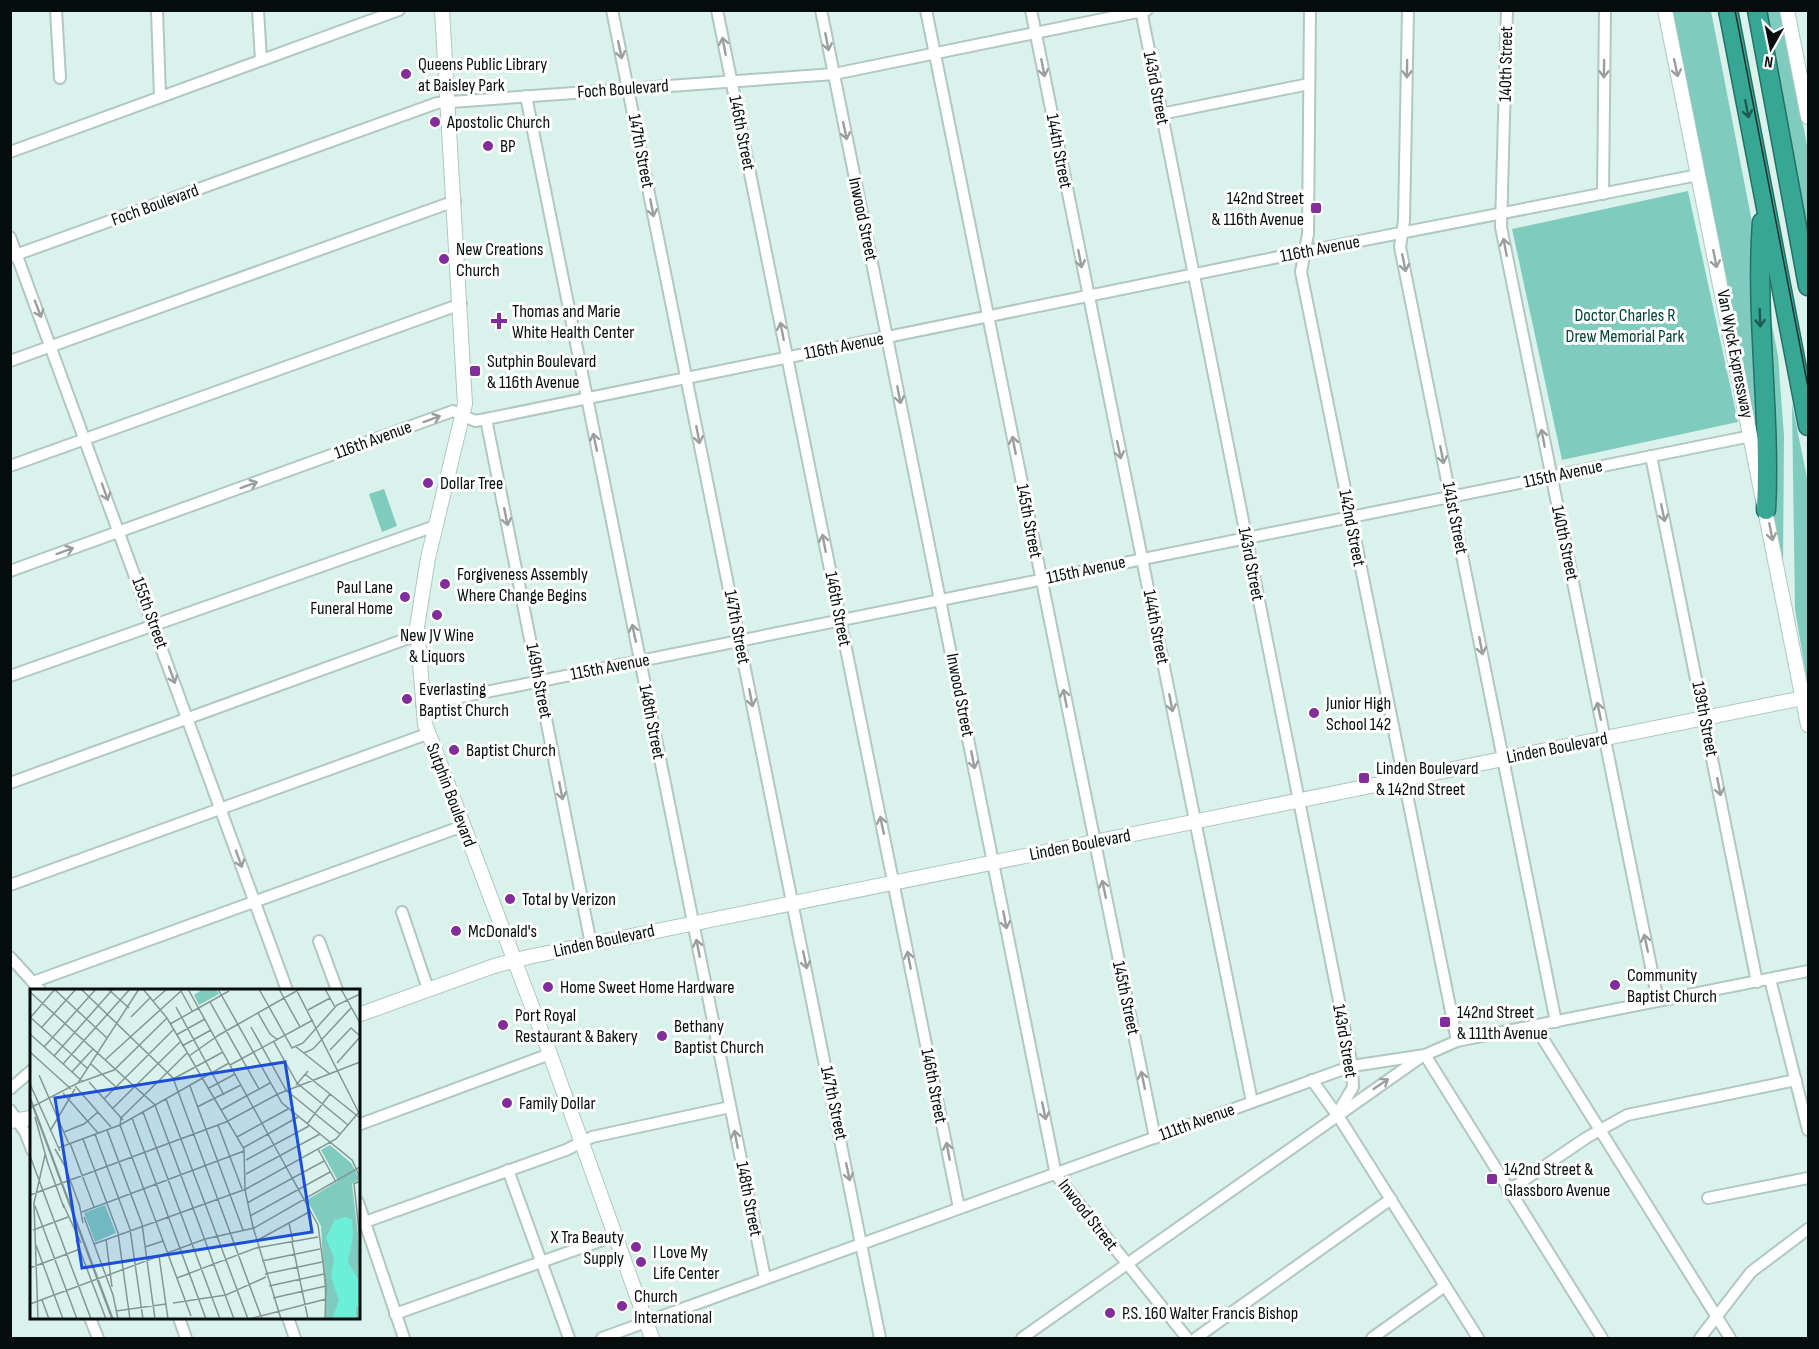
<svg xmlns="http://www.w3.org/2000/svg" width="1819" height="1349" font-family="'Sofia Sans Condensed',sans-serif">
<rect width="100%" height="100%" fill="#daf2ec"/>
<g fill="#7fccbe">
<polygon points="1671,11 1711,11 1778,356 1784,436 1783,564"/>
<polygon points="1762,11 1781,11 1808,150 1808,236"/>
<polygon points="1688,191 1738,422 1562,460 1512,229"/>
<polygon points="1792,403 1808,483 1807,682 1795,609"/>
<polygon points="384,489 397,526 382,532 369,494"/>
</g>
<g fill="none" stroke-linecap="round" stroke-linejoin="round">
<defs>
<g id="minor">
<polyline points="56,10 60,78"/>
<polyline points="157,10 160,97"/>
<polyline points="258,10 261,60"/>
<polyline points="612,10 880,1338"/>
<polyline points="717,10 959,1208"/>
<polyline points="821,10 1056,1175 1187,1338"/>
<polyline points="926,10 1155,1138"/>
<polyline points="1031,10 1252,1102"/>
<polyline points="1141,10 1352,1066 1353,1087 1337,1114"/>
<polyline points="1310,10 1308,234 1301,272 1457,1041"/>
<polyline points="1408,10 1404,221 1400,247 1556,1022"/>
<polyline points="1507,10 1501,227 1658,1001"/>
<polyline points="526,96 765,1278"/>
<polyline points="1161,114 1309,84"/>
<polyline points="10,152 399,10"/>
<polyline points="1603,194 1605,10"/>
<polyline points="10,237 287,990"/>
<polyline points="10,257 437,103 834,74 1147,10"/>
<polyline points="10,361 455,201"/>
<polyline points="486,419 591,944"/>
<polyline points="1651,456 1757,982"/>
<polyline points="10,466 461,304"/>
<polyline points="10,571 453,411 475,421 486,419 1303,252 1698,175"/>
<polyline points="10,676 435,526"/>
<polyline points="422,705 1751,436"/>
<polyline points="10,783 417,635"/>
<polyline points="10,885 427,734"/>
<polyline points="402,912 428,989"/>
<polyline points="319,941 337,990"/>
<polyline points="10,957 40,990"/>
<polyline points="1770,979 1808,1130"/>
<polyline points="33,982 463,826"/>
<polyline points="1535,1026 1730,1338"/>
<polyline points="1425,1055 1602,1338"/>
<polyline points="1312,1080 1342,1122 1478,1338"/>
<polyline points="10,1089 32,1070"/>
<polyline points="10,1110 25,1132 32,1150"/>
<polyline points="358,1125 550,1054"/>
<polyline points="508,1170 569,1338"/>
<polyline points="1508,1191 1586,1138 1627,1115 1796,1080"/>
<polyline points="1708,1198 1808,1178"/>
<polyline points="358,1202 404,1338"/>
<polyline points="365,1222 566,1150 592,1137 730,1107"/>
<polyline points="395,1314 614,1236"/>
<polyline points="90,1318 98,1338"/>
<polyline points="179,1318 186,1338"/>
<polyline points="288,1318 295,1338"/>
<polyline points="602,1338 1352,1066 1425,1055 1457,1041 1808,971"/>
<polyline points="1022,1338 1421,1057"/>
<polyline points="1196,1338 1391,1199"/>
<polyline points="1372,1338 1445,1286"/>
<polyline points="1700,1338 1751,1272 1808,1229"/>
</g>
<g id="secondary">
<polyline points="442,10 465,404 428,558 417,627 425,724 550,1054 652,1338"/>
<polyline points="1665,10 1808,725"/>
<polyline points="1787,10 1808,117"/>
<polyline points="358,1015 494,966 528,957 1808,697"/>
<polyline points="10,1121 32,1118"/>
</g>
<g id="motorway">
<polyline points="1728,10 1808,426"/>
<polyline points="1757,10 1808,286"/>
<path d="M1762,222C1755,319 1771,414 1766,510"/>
</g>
</defs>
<use href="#minor" stroke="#b0c7c2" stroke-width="14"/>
<use href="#secondary" stroke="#b0c7c2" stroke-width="16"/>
<use href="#motorway" stroke="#257065" stroke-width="21"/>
<use href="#minor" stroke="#fff" stroke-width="10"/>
<use href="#secondary" stroke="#fff" stroke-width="14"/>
<use href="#motorway" stroke="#36a695" stroke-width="18"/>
<polyline stroke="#26302e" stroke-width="1.5" points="1735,10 1808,387"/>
</g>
<defs><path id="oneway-shaft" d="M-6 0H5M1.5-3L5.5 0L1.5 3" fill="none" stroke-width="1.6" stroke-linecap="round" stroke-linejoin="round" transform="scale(1.5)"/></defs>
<g stroke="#9b9e9e">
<use href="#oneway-shaft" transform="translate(827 42) rotate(79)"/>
<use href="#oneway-shaft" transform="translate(724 46) rotate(-101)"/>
<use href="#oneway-shaft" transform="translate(620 50) rotate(78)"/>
<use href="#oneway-shaft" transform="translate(1043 68) rotate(79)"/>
<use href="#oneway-shaft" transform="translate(1676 68) rotate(78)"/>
<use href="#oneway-shaft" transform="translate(1407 69) rotate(91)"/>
<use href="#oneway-shaft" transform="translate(1604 69) rotate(91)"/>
<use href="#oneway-shaft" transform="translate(845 131) rotate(78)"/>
<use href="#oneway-shaft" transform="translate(652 208) rotate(79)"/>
<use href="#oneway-shaft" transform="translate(1505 247) rotate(-101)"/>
<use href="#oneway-shaft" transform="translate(1080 259) rotate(79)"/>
<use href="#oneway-shaft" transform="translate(1715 259) rotate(79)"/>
<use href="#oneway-shaft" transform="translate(1404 263) rotate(79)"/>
<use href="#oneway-shaft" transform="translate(38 309) rotate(69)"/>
<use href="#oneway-shaft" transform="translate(782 331) rotate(-101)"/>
<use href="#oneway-shaft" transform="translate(899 395) rotate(79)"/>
<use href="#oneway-shaft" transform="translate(432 419) rotate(-20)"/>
<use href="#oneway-shaft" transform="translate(698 435) rotate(79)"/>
<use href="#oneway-shaft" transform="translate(1543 438) rotate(-101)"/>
<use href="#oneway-shaft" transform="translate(595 442) rotate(-102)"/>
<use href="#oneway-shaft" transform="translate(1014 445) rotate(-101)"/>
<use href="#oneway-shaft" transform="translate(1119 450) rotate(78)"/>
<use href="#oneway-shaft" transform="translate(1442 455) rotate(79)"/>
<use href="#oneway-shaft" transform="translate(249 485) rotate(-20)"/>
<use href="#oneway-shaft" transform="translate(105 492) rotate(70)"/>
<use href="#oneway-shaft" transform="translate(1663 513) rotate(78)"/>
<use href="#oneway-shaft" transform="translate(506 517) rotate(78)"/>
<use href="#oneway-shaft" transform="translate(1771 532) rotate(79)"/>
<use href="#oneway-shaft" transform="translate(824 543) rotate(-101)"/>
<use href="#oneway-shaft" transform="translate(65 551) rotate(-20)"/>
<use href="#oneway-shaft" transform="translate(634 633) rotate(-102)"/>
<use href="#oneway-shaft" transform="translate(1481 646) rotate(79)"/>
<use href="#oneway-shaft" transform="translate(172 675) rotate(70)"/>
<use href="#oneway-shaft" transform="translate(751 698) rotate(79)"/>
<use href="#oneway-shaft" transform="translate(1065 698) rotate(-101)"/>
<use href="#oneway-shaft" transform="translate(1171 703) rotate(79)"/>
<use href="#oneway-shaft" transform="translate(1599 711) rotate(-102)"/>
<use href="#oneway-shaft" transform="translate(973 760) rotate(79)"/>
<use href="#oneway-shaft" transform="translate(1719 787) rotate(79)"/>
<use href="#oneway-shaft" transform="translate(561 791) rotate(79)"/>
<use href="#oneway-shaft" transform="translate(882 825) rotate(-102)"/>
<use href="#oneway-shaft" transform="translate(239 859) rotate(70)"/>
<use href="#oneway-shaft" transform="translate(1104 889) rotate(-102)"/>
<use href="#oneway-shaft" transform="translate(1005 920) rotate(79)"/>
<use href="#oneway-shaft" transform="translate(1646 943) rotate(-102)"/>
<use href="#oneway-shaft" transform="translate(698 948) rotate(-101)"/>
<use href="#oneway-shaft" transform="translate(805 960) rotate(78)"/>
<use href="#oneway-shaft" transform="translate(909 960) rotate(-101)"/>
<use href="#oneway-shaft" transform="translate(1143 1080) rotate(-102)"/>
<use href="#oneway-shaft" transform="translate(1381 1084) rotate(-34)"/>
<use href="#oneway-shaft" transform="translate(1044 1111) rotate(78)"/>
<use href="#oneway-shaft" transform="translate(736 1139) rotate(-101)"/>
<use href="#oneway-shaft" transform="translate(948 1151) rotate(-101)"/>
<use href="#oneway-shaft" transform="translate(848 1172) rotate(78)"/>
</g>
<g stroke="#1e5a50">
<use href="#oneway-shaft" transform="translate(1747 109) rotate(79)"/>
<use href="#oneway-shaft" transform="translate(1760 318) rotate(88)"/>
</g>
<g fill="#822d9b" stroke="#fff" stroke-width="2">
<circle cx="406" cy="74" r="6"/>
<circle cx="435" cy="122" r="6"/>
<circle cx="488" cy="146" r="6"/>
<rect x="1310" y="202" width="12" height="12" rx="3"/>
<circle cx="444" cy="259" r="6"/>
<path d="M496 312h6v6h6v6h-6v6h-6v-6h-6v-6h6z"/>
<rect x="469" y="365" width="12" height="12" rx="3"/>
<circle cx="428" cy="483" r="6"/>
<circle cx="445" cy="584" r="6"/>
<circle cx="405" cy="597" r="6"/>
<circle cx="437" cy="615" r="6"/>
<circle cx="407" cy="699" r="6"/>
<circle cx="1314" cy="713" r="6"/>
<circle cx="454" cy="750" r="6"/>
<rect x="1358" y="772" width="12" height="12" rx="3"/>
<circle cx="510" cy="899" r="6"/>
<circle cx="456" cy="931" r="6"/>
<circle cx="1615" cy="985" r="6"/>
<circle cx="548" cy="987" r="6"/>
<rect x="1439" y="1016" width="12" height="12" rx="3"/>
<circle cx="503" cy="1025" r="6"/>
<circle cx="662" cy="1036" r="6"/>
<circle cx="507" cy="1103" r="6"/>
<rect x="1486" y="1173" width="12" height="12" rx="3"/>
<circle cx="636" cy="1247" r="6"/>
<circle cx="641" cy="1262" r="6"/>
<circle cx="622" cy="1306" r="6"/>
<circle cx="1110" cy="1313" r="6"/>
</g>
<g text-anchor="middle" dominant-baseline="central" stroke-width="6" stroke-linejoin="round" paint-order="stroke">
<g font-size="18" fill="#060d0c" stroke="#fff" text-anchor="start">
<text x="418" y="64">Queens Public Library<tspan x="418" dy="21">at Baisley Park</tspan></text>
<text x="447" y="122">Apostolic Church</text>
<text x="500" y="146">BP</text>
<text x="1304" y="198" text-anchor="end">142nd Street<tspan x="1304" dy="21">&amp; 116th Avenue</tspan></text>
<text x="456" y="249">New Creations<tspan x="456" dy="21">Church</tspan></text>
<text x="512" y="311">Thomas and Marie<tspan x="512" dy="21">White Health Center</tspan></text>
<text x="487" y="361">Sutphin Boulevard<tspan x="487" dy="21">&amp; 116th Avenue</tspan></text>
<text x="440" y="483">Dollar Tree</text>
<text x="457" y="574">Forgiveness Assembly<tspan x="457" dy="21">Where Change Begins</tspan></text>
<text x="393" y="587" text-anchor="end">Paul Lane<tspan x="393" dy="21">Funeral Home</tspan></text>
<text x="437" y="635" text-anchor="middle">New JV Wine<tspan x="437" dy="21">&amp; Liquors</tspan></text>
<text x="419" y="689">Everlasting<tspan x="419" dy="21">Baptist Church</tspan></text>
<text x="1326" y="703">Junior High<tspan x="1326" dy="21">School 142</tspan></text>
<text x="466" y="750">Baptist Church</text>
<text x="1376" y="768">Linden Boulevard<tspan x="1376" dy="21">&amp; 142nd Street</tspan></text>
<text x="522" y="899">Total by Verizon</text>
<text x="468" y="931">McDonald's</text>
<text x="1627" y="975">Community<tspan x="1627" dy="21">Baptist Church</tspan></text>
<text x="560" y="987">Home Sweet Home Hardware</text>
<text x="1457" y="1012">142nd Street<tspan x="1457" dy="21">&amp; 111th Avenue</tspan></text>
<text x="515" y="1015">Port Royal<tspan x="515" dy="21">Restaurant &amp; Bakery</tspan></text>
<text x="674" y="1026">Bethany<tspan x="674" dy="21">Baptist Church</tspan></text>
<text x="519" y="1103">Family Dollar</text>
<text x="1504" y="1169">142nd Street &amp;<tspan x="1504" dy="21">Glassboro Avenue</tspan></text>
<text x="624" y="1237" text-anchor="end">X Tra Beauty<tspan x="624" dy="21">Supply</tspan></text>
<text x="653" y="1252">I Love My<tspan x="653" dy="21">Life Center</tspan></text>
<text x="634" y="1296">Church<tspan x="634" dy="21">International</tspan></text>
<text x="1122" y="1313">P.S. 160 Walter Francis Bishop</text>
</g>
<g font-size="18" fill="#060d0c" stroke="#fff">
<text transform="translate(1506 64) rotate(-89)">140th Street</text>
<text transform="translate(1156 88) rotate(79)">143rd Street</text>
<text transform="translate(623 89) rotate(-4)">Foch Boulevard</text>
<text transform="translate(742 133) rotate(79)">146th Street</text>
<text transform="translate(641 151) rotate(79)">147th Street</text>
<text transform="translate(1059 151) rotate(79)">144th Street</text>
<text transform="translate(155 205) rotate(-20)">Foch Boulevard</text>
<text transform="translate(863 219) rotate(78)">Inwood Street</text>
<text transform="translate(1320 249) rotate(-11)">116th Avenue</text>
<text transform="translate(844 346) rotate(-11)">116th Avenue</text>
<text transform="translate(1735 354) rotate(79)">Van Wyck Expressway</text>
<text transform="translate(373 440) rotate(-20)">116th Avenue</text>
<text transform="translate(1563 474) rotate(-12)">115th Avenue</text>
<text transform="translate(1455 518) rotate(79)">141st Street</text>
<text transform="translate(1029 521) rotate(79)">145th Street</text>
<text transform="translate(1352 528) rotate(79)">142nd Street</text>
<text transform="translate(1565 543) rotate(78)">140th Street</text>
<text transform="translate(1251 564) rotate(79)">143rd Street</text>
<text transform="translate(1086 570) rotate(-12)">115th Avenue</text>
<text transform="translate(838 609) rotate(79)">146th Street</text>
<text transform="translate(150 613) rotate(70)">155th Street</text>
<text transform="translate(737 627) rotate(79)">147th Street</text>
<text transform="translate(1156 627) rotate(79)">144th Street</text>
<text transform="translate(610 667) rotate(-11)">115th Avenue</text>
<text transform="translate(539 681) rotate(79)">149th Street</text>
<text transform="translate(960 695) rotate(79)">Inwood Street</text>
<text transform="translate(1705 719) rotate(79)">139th Street</text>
<text transform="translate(652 722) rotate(79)">148th Street</text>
<text transform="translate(1557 748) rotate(-11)">Linden Boulevard</text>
<text transform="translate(451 795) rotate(69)">Sutphin Boulevard</text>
<text transform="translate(1080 845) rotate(-11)">Linden Boulevard</text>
<text transform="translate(604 941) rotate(-12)">Linden Boulevard</text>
<text transform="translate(1126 998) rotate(78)">145th Street</text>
<text transform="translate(1345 1041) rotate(80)">143rd Street</text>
<text transform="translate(934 1086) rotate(79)">146th Street</text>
<text transform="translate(834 1103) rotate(78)">147th Street</text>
<text transform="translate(1197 1122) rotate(-20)">111th Avenue</text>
<text transform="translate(749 1199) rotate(79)">148th Street</text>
<text transform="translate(1088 1215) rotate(52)">Inwood Street</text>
</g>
<g font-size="18" fill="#024038" stroke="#fff">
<text x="1625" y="315">Doctor Charles R<tspan x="1625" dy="21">Drew Memorial Park</tspan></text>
</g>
</g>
<g transform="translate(30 989)">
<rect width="330" height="330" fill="#daf2ec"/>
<path d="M173,0H186L189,5L169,16L164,6ZM300,156L321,174L330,190L322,195L330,262V330H296L291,237L277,211L308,192L291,161ZM75,216L86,244L65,253L54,224Z" fill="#7fccbe"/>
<path d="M316,228L322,231L323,247L318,273L330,293V317L326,318V330H302L309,312L301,287L304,269L296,249L305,231Z" fill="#6deed8"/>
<path fill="none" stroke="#859692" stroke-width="1.5" d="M24,0L77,49M51,0L143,89L232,330M78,0L99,19M113,0L137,29L214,160L215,201L223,238L251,330M150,0L162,22M158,0L288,236L296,297L295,330M188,0L252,114L322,171L330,188M229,0L262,59L273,54L307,16L330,5M249,0L270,38M266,0L330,126M295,0L305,18M311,0L330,34M0,3L125,116L204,330M123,12L137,0M180,13L229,100M146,18L194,106M278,21L300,9M228,24L240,45L248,51M0,28L58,80M101,28L121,8M0,29L25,0M140,35L199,2M12,38L46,0M221,38L256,101L310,145M0,45L52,92M146,46L175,30M244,53L267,94L318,136M152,57L181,41M265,57L300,85M14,58L66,0M300,61L321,39L330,47M0,63L41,100M274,64L283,60L321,19M24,67L83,0M159,67L189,46L270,0M75,71L151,2M307,74L330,48M33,75L100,0M61,75L86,98M200,76L283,31M42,83L63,60M275,85L330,129M9,86L39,155M143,90L193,63M59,93L93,131M48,94L84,81L137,29M0,95L30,162M266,96L278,82M45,97L81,138M160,97L213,241M179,99L205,85M33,104L68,144M0,108L83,330M0,110L82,330M74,110L143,41M136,110L218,330M167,118L211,96M0,119L48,94L109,0M82,120L150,53M191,121L240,94M113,123L190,330M5,128L18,175M91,129L90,136L161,327M102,129L176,330M90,130L157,64M277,135L300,105M188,136L212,200M77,141L112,235L125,330M20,142L45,100M34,143L54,135L68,123M65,145L100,240L113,330M207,148L258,120M53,150L88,244L100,330M40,154L64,218M28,159L90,136L199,74M213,159L268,128M25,160L36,179M288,160L306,193M0,167L61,330M216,171L279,137M17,172L34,219M35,177L50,218M216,185L290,145M330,192L324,195L330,251M0,206L196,133L248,105L330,73M49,214L53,234M217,214L294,172M33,215L51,254M5,217L47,330M52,223L214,162M220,227L300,183M54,228L83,306L88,330M259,234L263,253M3,241L38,228M76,250L82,298M46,251L76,330M226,252L281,222M262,253L278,330M64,255L216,200L306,150L329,123M6,256L33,330M115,258L133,252M129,267L138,330M232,272L290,260M0,279L50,260M235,285L292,273M147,289L226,259L288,248M239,297L294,285M243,309L296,297M12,311L19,330M143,314L196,306L236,288M0,315L175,250L224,239L330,178M86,322L136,315M8,330L4,214L15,166M219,330L296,310"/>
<path fill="#1d4ed8" fill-opacity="0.15" stroke="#1d4ed8" stroke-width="3" d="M255,73L282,243L52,279L25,109Z"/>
<rect width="330" height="330" fill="none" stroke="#060d0c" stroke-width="3"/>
</g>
<rect width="1819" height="1349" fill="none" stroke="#060d0c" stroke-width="24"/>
<g transform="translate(1771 48) rotate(189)" stroke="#ffffff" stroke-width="4.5" paint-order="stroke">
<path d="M0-4.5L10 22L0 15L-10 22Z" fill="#060d0c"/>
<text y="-9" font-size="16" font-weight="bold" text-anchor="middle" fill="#060d0c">N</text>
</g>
</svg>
